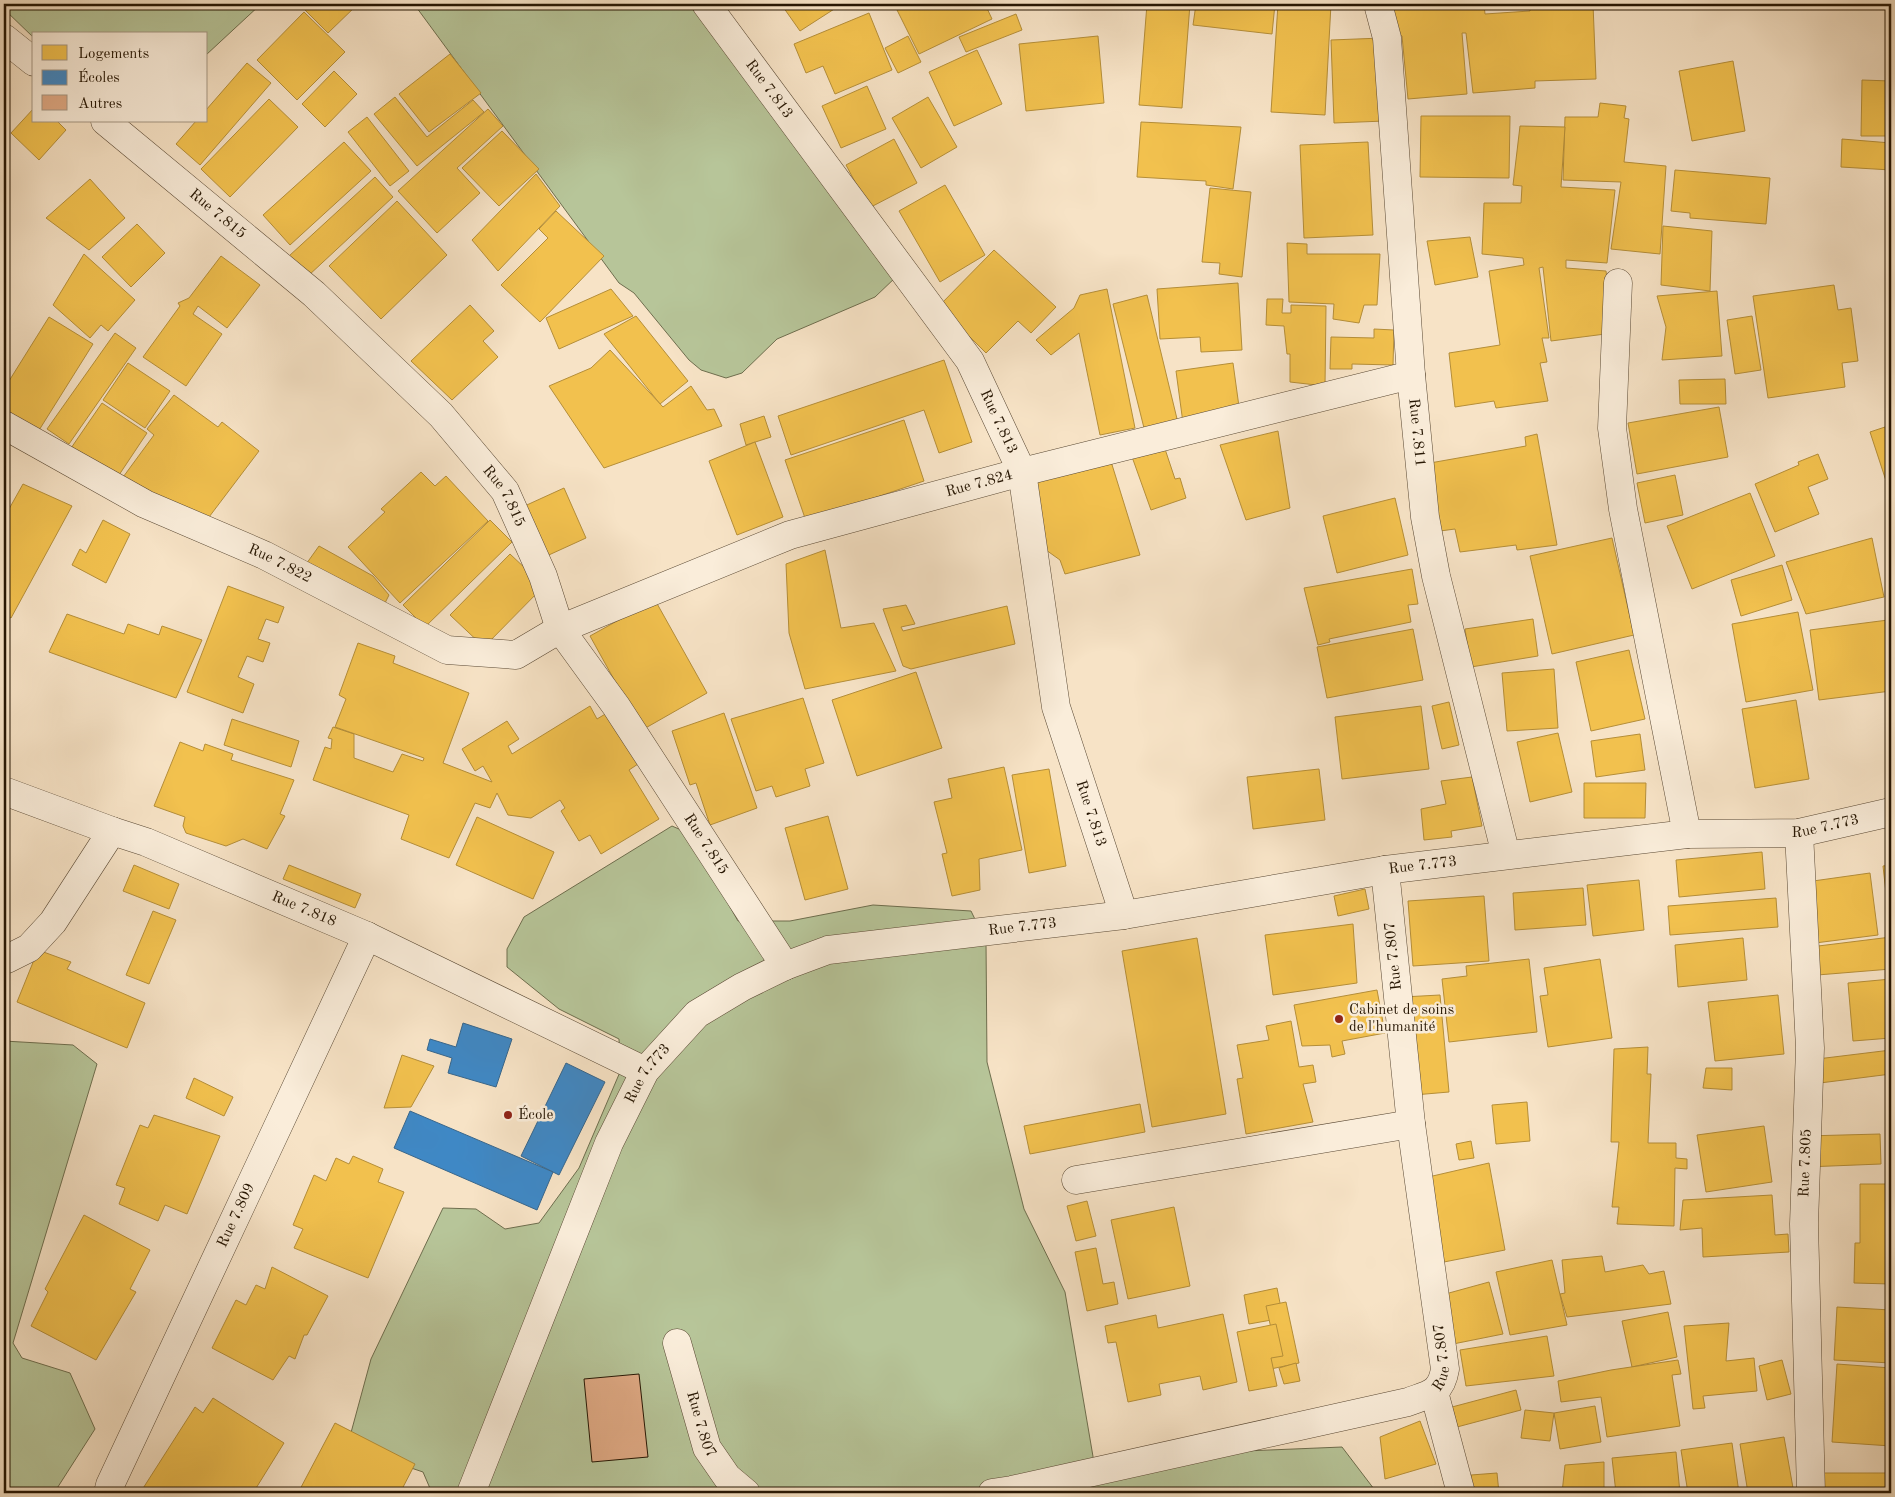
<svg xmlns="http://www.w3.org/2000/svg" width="1895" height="1497" font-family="'Old Standard TT',serif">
<rect width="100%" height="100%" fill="#f7e3c6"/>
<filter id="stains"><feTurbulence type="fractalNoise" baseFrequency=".004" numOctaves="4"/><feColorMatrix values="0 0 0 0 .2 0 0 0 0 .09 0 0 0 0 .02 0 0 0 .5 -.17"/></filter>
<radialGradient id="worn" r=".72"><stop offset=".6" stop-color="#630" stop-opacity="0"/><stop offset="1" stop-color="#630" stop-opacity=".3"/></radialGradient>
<g fill="#b7c599" stroke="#6e6e4e">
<polygon points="4,4 261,4 206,55 206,34 34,34 34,38 4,9"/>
<polygon points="414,4 702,4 897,276 875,297 777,339 742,373 726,378 701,370 689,360 634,293 619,283"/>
<polygon points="672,826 688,833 738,921 790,921 873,905 971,911 986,942 987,1062 1024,1209 1065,1292 1097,1480 1221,1452 1342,1447 1374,1489 1379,1493 432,1493 423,1472 361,1451 349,1440 371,1359 443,1208 476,1209 505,1229 539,1223 579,1168 620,1072 619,1039 559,1009 507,967 507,949 524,917"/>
<polygon points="4,1041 73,1045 97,1064 13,1343 22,1358 70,1373 95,1429 54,1493 4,1493"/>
</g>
<g fill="#f2c14e" stroke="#b58e38">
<polygon points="307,4 358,4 328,33 303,8"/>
<polygon points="781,4 842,4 800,31"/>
<polygon points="890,4 901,4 894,9"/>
<polygon points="905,4 985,4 992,19 919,54 896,8"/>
<polygon points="1147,4 1190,4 1182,108 1139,105"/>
<polygon points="1196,4 1275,4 1272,34 1193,25"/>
<polygon points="1278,4 1331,4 1325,115 1271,112"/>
<polygon points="1393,4 1484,4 1485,14 1530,11 1530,4 1593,4 1596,79 1535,81 1535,88 1473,93 1466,33 1462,33 1467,94 1408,99 1402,36 1396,33"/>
<polygon points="304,12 345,52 297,100 257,60"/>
<polygon points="869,13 892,70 835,94 823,66 806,73 794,44"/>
<polygon points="1016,14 1022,30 966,52 959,37"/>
<polygon points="908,36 921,62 898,73 885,48"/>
<polygon points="1098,36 1104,103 1026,111 1019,44"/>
<polygon points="1382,38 1385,121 1334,123 1331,40"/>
<polygon points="977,50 1002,104 954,126 929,72"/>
<polygon points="450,54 481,93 429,132 399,94"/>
<polygon points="1733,61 1745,131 1692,141 1679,71"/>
<polygon points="247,63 271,83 200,165 176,144 196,121 206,121 206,110"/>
<polygon points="334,71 357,94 325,127 302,104"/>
<polygon points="1862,80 1891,81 1891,136 1861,136"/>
<polygon points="867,86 886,129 841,148 822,106"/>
<polygon points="395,97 427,137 473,100 484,112 417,166 374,114"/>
<polygon points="928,97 957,147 921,168 892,118"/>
<polygon points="269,99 298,127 230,197 201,169"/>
<polygon points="1600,103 1626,106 1624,118 1629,119 1624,162 1666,166 1660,254 1611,249 1621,182 1563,180 1565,117 1598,117"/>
<polygon points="34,108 34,121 57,121 66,130 39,160 11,133"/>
<polygon points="488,109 503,126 457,168 480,193 437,233 398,191"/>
<polygon points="1421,116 1510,116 1509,178 1420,177"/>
<polygon points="367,117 409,171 390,186 348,132"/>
<polygon points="1141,122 1241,127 1233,189 1206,185 1206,181 1137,177"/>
<polygon points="1520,126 1565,127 1561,187 1615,190 1607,263 1566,260 1566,268 1606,271 1613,333 1551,341 1543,267 1539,268 1549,338 1542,338 1547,362 1540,363 1548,401 1496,408 1494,401 1455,407 1449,353 1500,345 1489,271 1524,265 1523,258 1482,254 1484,203 1521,203 1522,186 1513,185"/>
<polygon points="502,131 539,169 499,206 462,168"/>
<polygon points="894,139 917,183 869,208 846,165"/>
<polygon points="1842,139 1891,143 1891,170 1841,167"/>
<polygon points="344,142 371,171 290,245 263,215"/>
<polygon points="1368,142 1373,235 1304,238 1300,145"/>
<polygon points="1675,170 1770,178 1766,224 1690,218 1690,213 1671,211"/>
<polygon points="536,174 560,206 498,271 472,240"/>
<polygon points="375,177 393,197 308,276 289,256"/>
<polygon points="90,179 125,218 89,250 46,218"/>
<polygon points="945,185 985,255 940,282 899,211"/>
<polygon points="1210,188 1251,192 1242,277 1219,274 1220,263 1202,262"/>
<polygon points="397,201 447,255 381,319 329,266"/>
<polygon points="556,211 604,256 540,322 501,285 548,238 539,229"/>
<polygon points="137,224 165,253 131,287 102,257"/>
<polygon points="1663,226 1712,231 1710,291 1661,285"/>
<polygon points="1470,237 1478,277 1435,285 1427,241"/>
<polygon points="1287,243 1307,244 1307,254 1380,254 1377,305 1364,305 1359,323 1333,319 1334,304 1289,302"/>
<polygon points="994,250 1056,307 1031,333 1018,321 986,353 939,306"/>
<polygon points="84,254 135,300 108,331 101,325 90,338 53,305"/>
<polygon points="221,256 260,285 227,328 198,306 193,314 222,334 186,386 143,357 180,306 178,303 189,298"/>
<polygon points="1238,283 1242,350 1201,352 1200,337 1160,339 1157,289"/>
<polygon points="1834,285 1838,310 1851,308 1858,361 1842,363 1845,387 1768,398 1753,296"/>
<polygon points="611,289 633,316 559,349 546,318"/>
<polygon points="1107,289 1135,428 1100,435 1079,333 1051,355 1036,340 1074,308 1080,295"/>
<polygon points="1717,291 1722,356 1662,360 1666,327 1657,296"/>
<polygon points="1147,295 1178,423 1145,432 1113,304"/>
<polygon points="1267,299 1283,299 1282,313 1291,313 1291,305 1326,306 1325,386 1290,382 1290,354 1287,354 1284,326 1266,325"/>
<polygon points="470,305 494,331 483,341 498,357 452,400 411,361"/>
<polygon points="636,316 688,381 660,404 604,334"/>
<polygon points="1752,316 1761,370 1735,374 1727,320"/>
<polygon points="49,317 93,344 36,435 4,415 4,389"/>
<polygon points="1374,329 1394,330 1393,365 1352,364 1352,369 1330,369 1331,337 1374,338"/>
<polygon points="115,333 136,348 69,444 47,429"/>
<polygon points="610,350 663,407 691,386 707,410 714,409 722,426 604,468 549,386 591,368"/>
<polygon points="944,360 972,442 939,453 924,410 791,455 778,416"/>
<polygon points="128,363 170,391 145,428 103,400"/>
<polygon points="1233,363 1240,414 1183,423 1176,371"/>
<polygon points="1725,379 1726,404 1680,404 1679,380"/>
<polygon points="174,395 218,427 222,422 259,451 203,525 118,484 154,435 147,429"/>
<polygon points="102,403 147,433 115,481 69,451"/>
<polygon points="1719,407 1728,457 1637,474 1628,423"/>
<polygon points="764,416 771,437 746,445 740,424"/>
<polygon points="904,420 924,481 806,521 785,460"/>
<polygon points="1891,425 1891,496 1870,432"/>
<polygon points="1278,431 1290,508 1246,520 1220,445"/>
<polygon points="1537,434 1557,545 1517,550 1516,545 1460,552 1455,529 1440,531 1430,463 1526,446 1525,437"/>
<polygon points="755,442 783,517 737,535 709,461"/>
<polygon points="1163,443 1175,479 1180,478 1186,498 1151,510 1131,454"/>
<polygon points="1818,454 1828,479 1808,487 1819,514 1775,532 1755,484 1799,465 1798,462"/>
<polygon points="1109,455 1140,555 1065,574 1060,560 1046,550 1028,480"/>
<polygon points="421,472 435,486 446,476 488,521 400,603 348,547 385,512 381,509"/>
<polygon points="1675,475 1683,515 1645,523 1637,483"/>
<polygon points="23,484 72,506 11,618 4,614 4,518"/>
<polygon points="564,488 586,538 540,559 518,509"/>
<polygon points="1750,493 1775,556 1692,589 1667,526"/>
<polygon points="1395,498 1408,555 1337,573 1323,516"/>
<polygon points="4,503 9,506 4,516"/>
<polygon points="103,520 130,534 106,583 72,565 80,549 86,553"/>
<polygon points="490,520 512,542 425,627 403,605"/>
<polygon points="1612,538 1634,635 1552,654 1530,556"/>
<polygon points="1872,538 1884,597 1806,614 1786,562"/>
<polygon points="319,546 373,576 389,595 384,605 304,567"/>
<polygon points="825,550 841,628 874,623 896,671 805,689 789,633 786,564"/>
<polygon points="510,554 544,586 484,647 450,615"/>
<polygon points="1782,565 1792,600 1741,616 1731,580"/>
<polygon points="1412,569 1418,604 1408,605 1411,622 1329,639 1330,642 1318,645 1304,588"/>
<polygon points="228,586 284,607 278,623 266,619 258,639 270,643 263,662 247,656 238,677 254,684 243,713 187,692"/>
<polygon points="655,600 707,693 642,730 590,636"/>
<polygon points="906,605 915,624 901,627 903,631 1007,606 1015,644 911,669 903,666 883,609"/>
<polygon points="1798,612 1813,690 1746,702 1732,624"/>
<polygon points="67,614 124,634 128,624 159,635 162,626 202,640 176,698 49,652"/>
<polygon points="1533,619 1538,656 1471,667 1465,629"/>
<polygon points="1888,620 1891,647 1891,691 1819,700 1810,630"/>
<polygon points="1413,629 1423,680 1327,698 1317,647"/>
<polygon points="358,643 395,656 393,663 469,693 443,763 492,782 483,766 475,771 462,749 507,721 519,739 508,746 512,754 590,706 597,719 607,713 638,764 629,770 659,819 601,854 590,835 579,841 561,811 565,808 560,800 531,818 508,815 497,793 490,808 475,803 449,858 401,839 409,815 313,780 325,747 331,749 332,739 328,738 333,727 354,734 354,758 393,772 402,754 423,761 424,758 335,727 346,699 339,695"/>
<polygon points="1629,650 1645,719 1591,731 1576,662"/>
<polygon points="1554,669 1558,728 1507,731 1502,673"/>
<polygon points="916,672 942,748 857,776 832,700"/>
<polygon points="803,698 824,763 805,769 810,786 776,797 772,786 756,791 731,719"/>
<polygon points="1796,700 1809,779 1755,788 1742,709"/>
<polygon points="1449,702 1459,745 1442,749 1432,706"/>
<polygon points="1421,706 1429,769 1342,779 1335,717"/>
<polygon points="724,713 757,808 710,825 696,783 690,785 672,731"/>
<polygon points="232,719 299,741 291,767 224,745"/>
<polygon points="1558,733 1572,792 1530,802 1517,742"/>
<polygon points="1640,734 1645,770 1596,777 1591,741"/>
<polygon points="180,742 203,751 205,744 233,754 231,760 294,780 280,814 285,816 267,849 243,839 226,846 186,833 183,826 185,817 154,806"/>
<polygon points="1004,767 1022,850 979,859 980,890 952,896 942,854 947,853 934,802 952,798 948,779"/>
<polygon points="1049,769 1066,866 1029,873 1012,775"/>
<polygon points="1319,769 1325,820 1253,829 1247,777"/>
<polygon points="1472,777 1482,826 1451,831 1452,837 1424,840 1421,809 1446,804 1441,781"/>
<polygon points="1584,783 1646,783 1645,818 1584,818"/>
<polygon points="828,816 848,889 805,900 785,828"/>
<polygon points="477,817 554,852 533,899 456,865"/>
<polygon points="1762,852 1765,889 1679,897 1676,860"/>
<polygon points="134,865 179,884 169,909 123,891"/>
<polygon points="289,865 361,894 355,908 283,879"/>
<polygon points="1891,865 1891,929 1890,929 1883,866"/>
<polygon points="1870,873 1878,935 1815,943 1806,882"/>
<polygon points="1639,880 1644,930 1593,936 1587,885"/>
<polygon points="1583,888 1586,925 1515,930 1513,893"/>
<polygon points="1365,889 1369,909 1338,916 1334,896"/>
<polygon points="1484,896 1489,961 1413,966 1408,901"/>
<polygon points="1776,898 1778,927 1670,935 1668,906"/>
<polygon points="153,911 176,920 149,984 126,975"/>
<polygon points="1353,924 1357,983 1273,995 1265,935"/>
<polygon points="1891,937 1891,969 1805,976 1802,948"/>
<polygon points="1197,938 1226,1114 1152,1127 1122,951"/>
<polygon points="1743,938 1747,980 1678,987 1675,945"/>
<polygon points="38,950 71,962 67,969 145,1003 127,1048 17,1002"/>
<polygon points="1529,959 1537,1032 1449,1042 1442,979 1467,976 1466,966"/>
<polygon points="1600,959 1612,1038 1548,1047 1540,996 1548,995 1544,968"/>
<polygon points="1891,979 1891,1038 1853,1041 1848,983"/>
<polygon points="1377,990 1385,1033 1342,1041 1345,1054 1332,1057 1330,1045 1302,1046 1294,1005"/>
<polygon points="1440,995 1449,1092 1414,1095 1403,997"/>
<polygon points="1778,995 1784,1054 1715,1061 1708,1002"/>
<polygon points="1291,1021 1299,1067 1313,1065 1316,1082 1303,1084 1313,1122 1246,1134 1237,1079 1243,1078 1237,1045 1269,1040 1266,1026"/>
<polygon points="1648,1047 1647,1074 1651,1074 1648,1143 1676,1143 1676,1158 1687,1159 1687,1169 1675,1168 1674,1226 1617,1224 1619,1207 1612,1207 1619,1142 1611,1142 1614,1049"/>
<polygon points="1891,1050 1891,1074 1812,1084 1809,1060"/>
<polygon points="402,1055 434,1066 411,1107 384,1108"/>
<polygon points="1706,1068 1732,1068 1732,1090 1703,1088"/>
<polygon points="194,1078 233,1097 224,1116 186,1098"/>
<polygon points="1527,1102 1530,1141 1496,1144 1492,1105"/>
<polygon points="1140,1104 1145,1132 1030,1154 1024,1126"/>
<polygon points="154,1115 220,1136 187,1214 165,1205 158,1221 119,1204 125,1188 116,1185 140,1125 148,1128"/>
<polygon points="1764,1126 1772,1182 1706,1192 1697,1135"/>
<polygon points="1880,1134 1881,1164 1806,1167 1805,1136"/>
<polygon points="1471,1141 1474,1158 1459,1160 1456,1144"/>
<polygon points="353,1156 383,1169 378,1182 404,1192 368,1278 294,1248 303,1229 293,1225 314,1175 326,1181 336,1158 349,1164"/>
<polygon points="1489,1163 1505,1250 1444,1262 1424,1178"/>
<polygon points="1860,1184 1891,1184 1891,1284 1854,1283 1855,1243 1860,1243"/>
<polygon points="1772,1195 1775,1235 1788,1234 1789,1252 1703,1257 1702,1228 1680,1230 1683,1200"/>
<polygon points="1087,1201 1096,1236 1076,1241 1067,1206"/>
<polygon points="1174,1207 1190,1286 1128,1299 1111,1220"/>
<polygon points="84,1215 150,1250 130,1289 136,1292 96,1360 31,1326 48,1292 45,1289"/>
<polygon points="1096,1248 1103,1284 1114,1282 1118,1304 1087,1311 1075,1252"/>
<polygon points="1602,1256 1605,1272 1643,1265 1649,1274 1664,1271 1671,1304 1567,1317 1560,1294 1565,1293 1562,1260"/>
<polygon points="1552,1260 1567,1325 1510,1335 1496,1272"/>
<polygon points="272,1267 328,1296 307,1335 304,1335 295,1359 289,1356 273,1380 212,1348 236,1300 246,1305 256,1285 265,1289"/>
<polygon points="1489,1282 1503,1334 1448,1345 1438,1296"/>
<polygon points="1277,1288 1283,1318 1249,1324 1244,1295"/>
<polygon points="1286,1302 1299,1363 1266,1370 1260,1340 1273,1337 1266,1306"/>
<polygon points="1837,1307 1891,1310 1891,1363 1834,1360"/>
<polygon points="1668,1312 1677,1357 1632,1367 1622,1321"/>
<polygon points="1223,1314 1237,1382 1203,1390 1200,1376 1159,1384 1161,1395 1128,1402 1116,1342 1108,1343 1105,1326 1156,1315 1158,1328"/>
<polygon points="1729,1323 1726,1361 1754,1358 1757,1391 1703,1396 1705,1408 1693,1409 1684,1326"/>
<polygon points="1276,1324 1283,1356 1271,1358 1277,1386 1249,1391 1237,1332"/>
<polygon points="1547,1336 1554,1376 1466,1386 1460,1350"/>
<polygon points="1678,1360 1681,1374 1672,1375 1680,1426 1607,1437 1601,1397 1561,1402 1558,1381 1611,1370"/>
<polygon points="1782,1360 1791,1394 1767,1400 1759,1366"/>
<polygon points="1296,1363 1300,1381 1284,1384 1279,1368"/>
<polygon points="1837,1364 1891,1368 1891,1446 1832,1442"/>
<polygon points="1516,1390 1521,1410 1457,1427 1452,1407"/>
<polygon points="213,1398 284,1443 253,1493 140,1493 195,1407 203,1413"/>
<polygon points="1595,1406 1601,1442 1560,1449 1554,1413"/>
<polygon points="1525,1410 1554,1413 1550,1441 1521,1438"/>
<polygon points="1420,1421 1436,1464 1385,1479 1380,1437"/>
<polygon points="335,1423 415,1464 400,1493 298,1493"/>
<polygon points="1784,1437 1793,1488 1748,1493 1740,1444"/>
<polygon points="1732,1443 1739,1493 1688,1493 1681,1450"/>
<polygon points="1676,1452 1680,1493 1616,1493 1612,1458"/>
<polygon points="1604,1462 1604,1493 1562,1493 1565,1465"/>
<polygon points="1497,1473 1499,1493 1473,1493 1471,1475"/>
<rect x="1819" y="1473" width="72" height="20"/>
</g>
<g fill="#3f88c5" stroke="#38668b">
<polygon points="463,1023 512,1039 496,1087 448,1073 452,1058 427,1050 430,1039 456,1047"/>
<polygon points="566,1063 605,1082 559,1175 521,1156"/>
<polygon points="410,1111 553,1172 537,1210 394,1148"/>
</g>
<polygon fill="#e0aa85" stroke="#261603" points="639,1374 648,1457 592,1462 584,1379"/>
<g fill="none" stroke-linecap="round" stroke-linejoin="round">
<defs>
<g id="minor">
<path id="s1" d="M706,4L970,361L1022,472L1056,707L1124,915"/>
<path id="s2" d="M1378,4L1387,38L1411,375L1425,517L1436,576L1506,855"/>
<polyline points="4,38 34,62"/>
<path id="s3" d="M105,121L314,294L441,415L505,491L543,576L560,629L616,706L785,966"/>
<polyline points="1618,283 1612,428 1623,509 1687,834"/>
<path id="s4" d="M4,425L145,504L264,555L447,650L516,655L560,629L790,535L1022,472L1411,375"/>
<polyline points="4,791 112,831"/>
<polyline points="1799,833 1810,1048 1804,1224 1811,1493"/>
<path id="s5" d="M4,958L7,959L29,948L53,922L112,831L146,842L367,936L645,1071"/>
<polyline points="1076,1180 1411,1124"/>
<path id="s6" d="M677,1343L707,1448L727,1477L746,1493"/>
<polyline points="1434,1392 1461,1493"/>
<path id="s7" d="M108,1493L110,1485L367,936"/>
<path id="s8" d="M471,1493L609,1143L645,1071L697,1014L742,987L785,966L828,950L1124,915L1385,870L1687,834L1799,833L1891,812"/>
<path id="s9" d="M992,1493L1012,1490L1408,1402C1429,1394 1441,1394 1445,1369L1411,1124L1385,870"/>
</g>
</defs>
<use href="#minor" stroke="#5a4934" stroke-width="29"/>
<use href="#minor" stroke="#faedda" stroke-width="28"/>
</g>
<g fill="#8f2418" stroke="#faedda" stroke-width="2">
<circle cx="1339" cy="1019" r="5"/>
<circle cx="508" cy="1115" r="5"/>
</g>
<g text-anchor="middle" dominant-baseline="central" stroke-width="5" stroke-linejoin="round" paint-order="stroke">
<g font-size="15" fill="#261603" stroke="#faedda">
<text stroke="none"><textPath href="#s1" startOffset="106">Rue 7.813</textPath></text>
<text stroke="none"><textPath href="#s3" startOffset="146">Rue 7.815</textPath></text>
<text stroke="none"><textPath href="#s1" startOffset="511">Rue 7.813</textPath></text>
<text stroke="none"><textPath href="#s2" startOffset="431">Rue 7.811</textPath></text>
<text stroke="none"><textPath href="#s4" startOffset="1062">Rue 7.824</textPath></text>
<text stroke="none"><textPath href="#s3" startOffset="550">Rue 7.815</textPath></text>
<text stroke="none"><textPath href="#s4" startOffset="309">Rue 7.822</textPath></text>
<text stroke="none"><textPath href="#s1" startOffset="916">Rue 7.813</textPath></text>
<text stroke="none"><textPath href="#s8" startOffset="1686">Rue 7.773</textPath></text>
<text stroke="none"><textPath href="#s3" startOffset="955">Rue 7.815</textPath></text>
<text stroke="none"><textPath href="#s8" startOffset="1281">Rue 7.773</textPath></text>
<text stroke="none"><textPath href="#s5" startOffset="379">Rue 7.818</textPath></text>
<text stroke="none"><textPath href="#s8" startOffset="876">Rue 7.773</textPath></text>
<text transform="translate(1394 956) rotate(-96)">Rue 7.807</text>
<text stroke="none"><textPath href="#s8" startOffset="456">Rue 7.773</textPath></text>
<text transform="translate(1806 1163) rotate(-88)">Rue 7.805</text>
<text stroke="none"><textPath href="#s7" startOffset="306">Rue 7.809</textPath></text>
<text stroke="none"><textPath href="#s9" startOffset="491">Rue 7.807</textPath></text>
<text stroke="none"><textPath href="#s6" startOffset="85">Rue 7.807</textPath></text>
</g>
<g font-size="15" fill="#261603" stroke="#faedda" text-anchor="start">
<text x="1349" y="1010">Cabinet de soins<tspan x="1349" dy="17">de l'humanité</tspan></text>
<text x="518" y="1115">École</text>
</g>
</g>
<rect width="1895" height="1497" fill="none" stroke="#f7e3c6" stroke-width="20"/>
<rect x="5" y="5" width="1885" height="1487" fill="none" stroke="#261603" stroke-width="2.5"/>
<rect x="10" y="10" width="1875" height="1477" fill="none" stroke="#261603"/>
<rect x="32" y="32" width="175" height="90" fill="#faedda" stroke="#a59784"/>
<rect x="42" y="45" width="25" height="15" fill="#f2c14e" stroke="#a59784"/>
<text x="78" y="58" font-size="15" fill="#261603">Logements</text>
<rect x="42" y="70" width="25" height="15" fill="#3f88c5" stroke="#a59784"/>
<text x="78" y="82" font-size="15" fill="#261603">Écoles</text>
<rect x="42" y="95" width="25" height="15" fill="#e0aa85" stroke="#a59784"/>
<text x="78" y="108" font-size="15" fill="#261603">Autres</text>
<rect width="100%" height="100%" filter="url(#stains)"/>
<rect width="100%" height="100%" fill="url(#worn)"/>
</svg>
